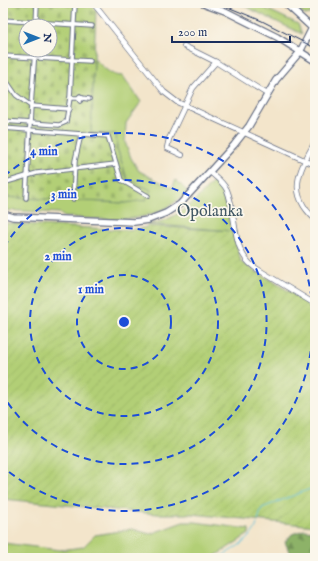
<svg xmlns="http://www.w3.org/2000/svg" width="318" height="561" font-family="'IM FELL English',serif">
<defs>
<pattern id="forest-firs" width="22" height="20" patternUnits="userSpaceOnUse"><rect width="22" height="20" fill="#8db267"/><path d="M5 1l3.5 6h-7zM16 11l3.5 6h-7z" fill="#729158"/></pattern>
<pattern id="cemetery-stones" width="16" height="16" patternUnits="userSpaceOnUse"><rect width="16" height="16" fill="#b2cf76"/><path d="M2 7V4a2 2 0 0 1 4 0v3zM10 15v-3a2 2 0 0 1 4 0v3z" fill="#98b268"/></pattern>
<pattern id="garden-furrows" width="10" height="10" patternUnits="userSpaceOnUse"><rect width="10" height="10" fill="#b2cf76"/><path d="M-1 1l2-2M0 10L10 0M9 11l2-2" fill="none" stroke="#98b268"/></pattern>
</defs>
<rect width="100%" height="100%" fill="#fbf7ec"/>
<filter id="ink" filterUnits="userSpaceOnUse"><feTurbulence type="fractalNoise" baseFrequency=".025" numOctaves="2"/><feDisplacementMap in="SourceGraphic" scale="8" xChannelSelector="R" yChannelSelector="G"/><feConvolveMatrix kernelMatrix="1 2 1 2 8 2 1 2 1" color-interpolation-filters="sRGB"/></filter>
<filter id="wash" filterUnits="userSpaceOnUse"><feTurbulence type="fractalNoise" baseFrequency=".012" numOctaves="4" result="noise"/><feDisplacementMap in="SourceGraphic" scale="16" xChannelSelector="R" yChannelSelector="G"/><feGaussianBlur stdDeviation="0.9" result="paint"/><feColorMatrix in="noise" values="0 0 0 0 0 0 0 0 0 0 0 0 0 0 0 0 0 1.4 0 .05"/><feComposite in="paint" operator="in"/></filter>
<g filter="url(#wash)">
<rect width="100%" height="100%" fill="#f3e5cb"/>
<g fill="#b2cf76" stroke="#667f6a">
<polygon points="238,3 258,5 298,24 302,34"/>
<polygon points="290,3 313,3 313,9 310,14 305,15"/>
<path d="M94,59C104,67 110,76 123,76L141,102L126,123L125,142L131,158L139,171L172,188L176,180L188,192C149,228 112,219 64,217L59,213L3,210V197L125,203L150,190L127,179L117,148L116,134L91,133Z"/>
<path d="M214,181L223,196L232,231L146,224C176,222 194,202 214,181Z"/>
<polygon points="183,522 195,522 249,529 249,534 212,558 3,558 3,543 60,550 83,547 95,535 132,529 150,534"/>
</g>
<polygon fill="url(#forest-firs)" stroke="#547062" points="304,530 315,531 315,558 292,558 285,542 292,534"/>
<path fill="url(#cemetery-stones)" stroke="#667f6a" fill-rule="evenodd" d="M3,3H89L96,10L91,133L116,134L117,148L127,179L151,190L146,200L125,203L3,197ZM26,26H50V50H26Z"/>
<polygon fill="url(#garden-furrows)" stroke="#667f6a" points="3,223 126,230 144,228 148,226 233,231 241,262 315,307 315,526 192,514 157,514 3,499"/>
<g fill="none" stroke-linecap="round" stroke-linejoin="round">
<g stroke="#5ec0dd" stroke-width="1">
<polyline points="258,520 262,508 315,487"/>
<path d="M219,558C232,549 253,540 257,524"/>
</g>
</g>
</g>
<g filter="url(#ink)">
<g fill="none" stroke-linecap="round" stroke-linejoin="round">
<defs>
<g id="pedestrian">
<polyline points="3,20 92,26"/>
<polyline points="36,26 37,3"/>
<polyline points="3,56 90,61"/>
<polyline points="3,76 16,95 31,106"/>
<polyline points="70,98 78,98 80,101 82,98 80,96 78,98"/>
<polyline points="82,98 89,99"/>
<polyline points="31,106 35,50"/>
<polyline points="3,121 59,125 66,122 70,98 75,3"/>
<polyline points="3,128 108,136 121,180 148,196"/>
<polyline points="3,183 37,173 116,164"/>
<polyline points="26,198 31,106 69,109"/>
<polyline points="73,199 75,161 81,134"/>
</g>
<g id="minor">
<polyline points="93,3 164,92 177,102 315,165"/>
<polyline points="184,46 216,62 267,94"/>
<path d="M315,142C299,171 286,193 315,219"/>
<polyline points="182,155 167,148 169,139 193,88 216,62"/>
<path d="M210,172C216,177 223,182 227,190C237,214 231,251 254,267L315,304"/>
</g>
<g id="tertiary">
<polyline points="203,3 225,11 277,37 315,61"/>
<polyline points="285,3 312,28"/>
<polyline points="315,3 315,5"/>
<polyline points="3,214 13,217 134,222 148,220 166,213 180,204 234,145 249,126 276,80 300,52 312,28 315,12"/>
</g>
</defs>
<use href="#pedestrian" stroke="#676f84" stroke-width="5.5"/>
<use href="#minor" stroke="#676f84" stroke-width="6"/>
<use href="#tertiary" stroke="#676f84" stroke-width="8"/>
<use href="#pedestrian" stroke="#fff" stroke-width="3.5"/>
<use href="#minor" stroke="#fff" stroke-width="4.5"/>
<use href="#tertiary" stroke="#fff" stroke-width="5.5"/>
<polyline stroke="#1b2f5e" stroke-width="1" points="218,3 262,21 315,48"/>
</g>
</g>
<g fill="none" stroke="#1d4ed8" stroke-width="2" stroke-dasharray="7 5">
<circle cx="124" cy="322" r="47"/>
<circle cx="124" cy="322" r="94"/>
<path d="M4 247A142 142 0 1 1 4 397"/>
<path d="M4 176A189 189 0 1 1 4 468"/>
</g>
<g text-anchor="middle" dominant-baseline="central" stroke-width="3.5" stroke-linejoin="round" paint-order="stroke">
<g font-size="16" fill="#415764" stroke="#fbf7ec">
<text x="210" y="212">Opolanka</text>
</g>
</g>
<circle cx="124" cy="322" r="6" fill="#1d4ed8" stroke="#fbf7ec" stroke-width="2"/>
<g font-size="12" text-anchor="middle" font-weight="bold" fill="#1d4ed8" stroke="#fbf7ec" stroke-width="3.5" stroke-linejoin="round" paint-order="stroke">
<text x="44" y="155">4 min</text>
<text x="64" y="198">3 min</text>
<text x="58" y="260">2 min</text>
<text x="91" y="293">1 min</text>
</g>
<rect width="318" height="561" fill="none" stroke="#fbf7ec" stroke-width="16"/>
<g transform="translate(38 38) rotate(90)"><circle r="19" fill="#fbf7ec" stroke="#a1a7b3"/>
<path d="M0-3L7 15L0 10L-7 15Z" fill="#1f6fb2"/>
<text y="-6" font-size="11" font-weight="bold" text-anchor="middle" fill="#1b2f5e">N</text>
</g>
<path d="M172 36v6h118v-6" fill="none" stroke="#1b2f5e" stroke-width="2"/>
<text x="178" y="36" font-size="12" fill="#1b2f5e" stroke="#fbf7ec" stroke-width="3" paint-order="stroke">200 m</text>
</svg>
